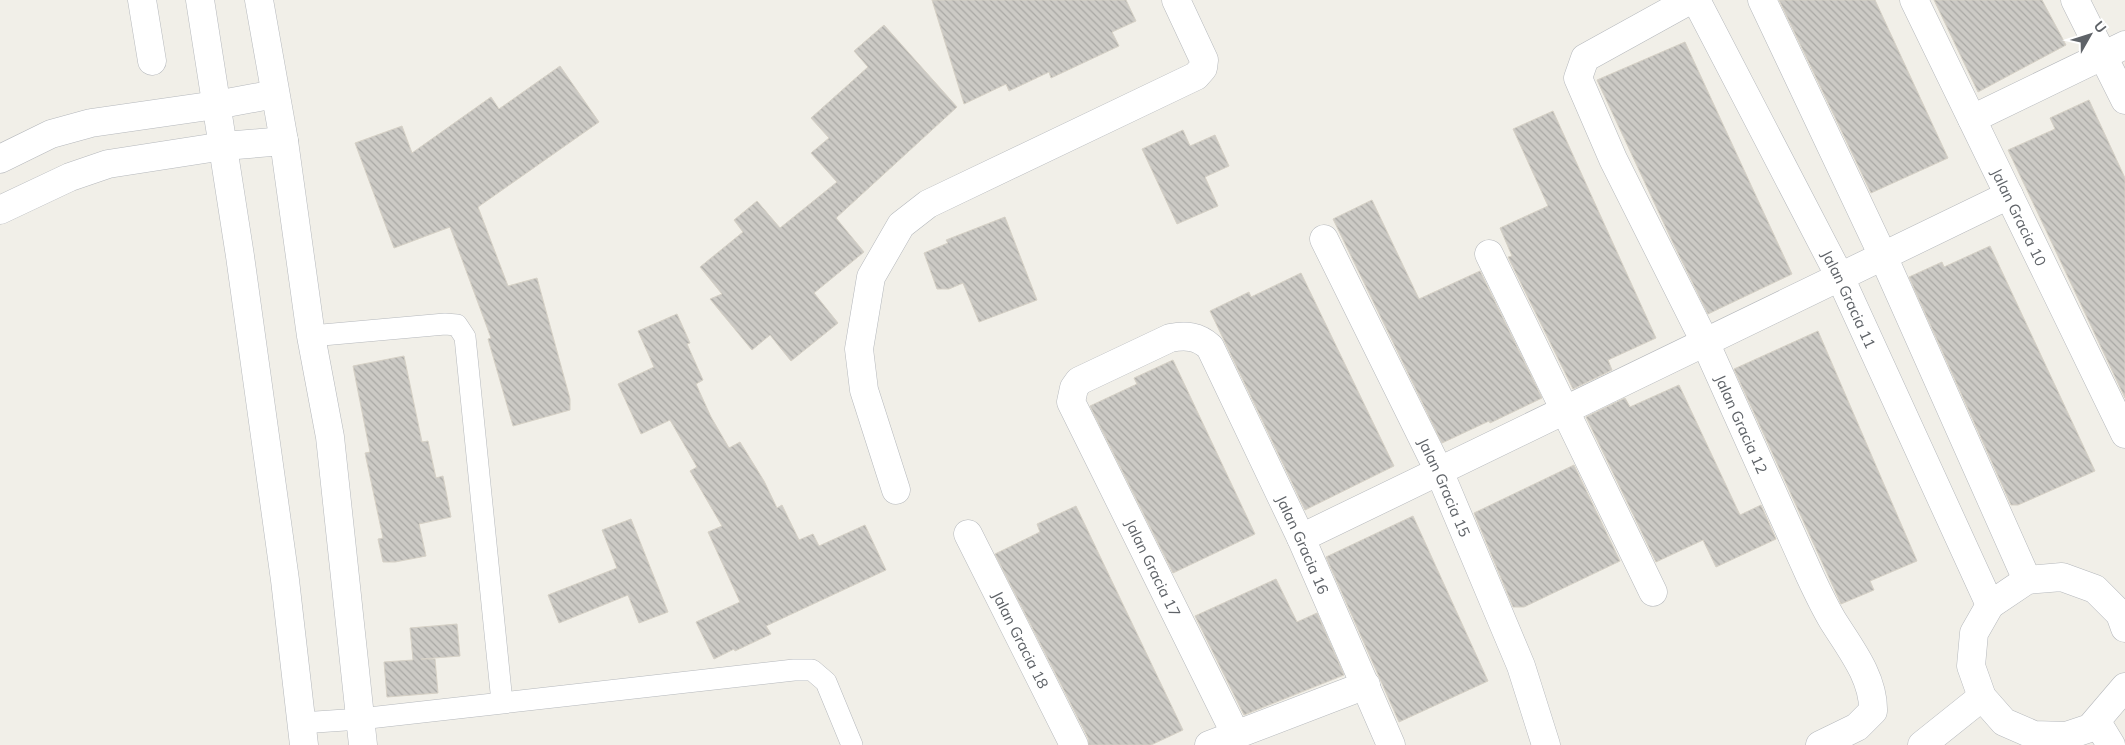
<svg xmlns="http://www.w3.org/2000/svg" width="2125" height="745" font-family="Mulish,sans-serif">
<defs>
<pattern id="building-back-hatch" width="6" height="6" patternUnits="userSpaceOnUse" patternTransform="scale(1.25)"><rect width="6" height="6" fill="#cccac5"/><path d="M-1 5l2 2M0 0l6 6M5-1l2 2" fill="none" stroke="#a9a8a4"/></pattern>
</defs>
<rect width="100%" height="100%" fill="#f1efe8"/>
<g fill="url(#building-back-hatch)" stroke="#d6d1c6">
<polygon points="932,0 1126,0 1136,21 1112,32 1119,46 1051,78 1049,72 1009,91 1006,84 964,104"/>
<polygon points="1779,0 1875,0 1948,158 1871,193"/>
<polygon points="1934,0 2042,0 2066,45 1978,92"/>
<polygon points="884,25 957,107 836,218 864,252 814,293 838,323 791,361 770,335 752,350 710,299 722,294 700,267 743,232 734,220 757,201 780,228 837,182 811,153 829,138 811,118 868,67 854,51"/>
<polygon points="1685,42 1792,274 1708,314 1673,243 1597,80"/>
<polygon points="560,66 599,122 478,207 508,286 537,278 570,399 570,410 513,426 488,339 491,338 450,227 394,248 355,143 402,126 412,153 491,97 499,109"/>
<polygon points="2089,100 2125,178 2125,398 2008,150 2055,129 2050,118"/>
<polygon points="1553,111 1656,338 1608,360 1612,370 1573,389 1508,257 1512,256 1500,228 1548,206 1513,129"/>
<polygon points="1183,130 1190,146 1215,135 1229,166 1205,177 1218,206 1177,224 1142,149"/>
<polygon points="1372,200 1419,299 1480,271 1542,398 1490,423 1489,421 1442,443 1333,219"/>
<polygon points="1005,217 1037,300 979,322 963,283 949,289 937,289 924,253 948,243 946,240"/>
<polygon points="1990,246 2095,471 2018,505 2011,505 1909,277 1942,262 1944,267"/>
<polygon points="1301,273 1394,466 1305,510 1210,311 1249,292 1251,297"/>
<polygon points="677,314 690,343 687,344 703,380 696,384 711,417 729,448 740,442 764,481 777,508 782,505 799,540 813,534 819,546 865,525 886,570 766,626 771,634 735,651 734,649 714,659 696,622 740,602 708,532 722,526 690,471 697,467 670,420 641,434 618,384 654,367 638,331"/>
<polygon points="1818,331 1917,561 1870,581 1874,590 1841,604 1734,369"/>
<polygon points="404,356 422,442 428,441 436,478 443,476 451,517 419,524 426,556 395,562 383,562 378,539 383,538 365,453 370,452 353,366"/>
<polygon points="1173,360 1255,534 1173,573 1090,406 1137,384 1134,378"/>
<polygon points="1679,385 1740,515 1761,505 1776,539 1716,567 1703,540 1656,562 1586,417 1625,398 1630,407"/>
<polygon points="1574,465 1620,561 1524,607 1513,607 1474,513"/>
<polygon points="1076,506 1183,730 1151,745 1089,745 1088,738 995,554 1040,532 1037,524"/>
<polygon points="1413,516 1488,681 1399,722 1326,557"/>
<polygon points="631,519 668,612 639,623 628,595 559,623 548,595 617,568 602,530"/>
<polygon points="1276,579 1297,622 1317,613 1344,675 1244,715 1195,616"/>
<polygon points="457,624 460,656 421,659 435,659 438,693 387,697 384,662 413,660 410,628"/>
</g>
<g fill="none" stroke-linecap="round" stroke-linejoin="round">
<defs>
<g id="service">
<polyline points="311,336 445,324 457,325 465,337 502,702"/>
<polyline points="301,723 360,719 794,670 812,670 826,682 852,745"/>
</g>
<g id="minor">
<polyline points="142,0 152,61"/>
<polyline points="200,0 240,256 285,580 304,745"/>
<polyline points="259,0 284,141 311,336 330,437 363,745"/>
<path id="s1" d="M1690,0L1585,58L1578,78L1613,159L1705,342L1810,576C1817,591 1824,606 1833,621C1850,648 1874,678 1873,711L1857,727L1820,745"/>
<path id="s2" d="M1696,0L1840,277L1990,605"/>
<polyline points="1762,0 1883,256 2027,580"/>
<path id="s3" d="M1914,0L2125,434"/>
<polyline points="2075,0 2125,100"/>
<polyline points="1972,119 2125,45"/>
<polyline points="0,159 51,134 91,123 216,105 275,94"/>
<polyline points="0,210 70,177 108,164 224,146 284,141"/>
<path id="s4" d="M1324,239L1439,471L1521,666L1546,745"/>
<polyline points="1489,254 1653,592"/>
<polyline points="896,490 864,390 859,349 871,277 901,225 928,204 1196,76 1203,68 1204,60 1176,0"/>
<path id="s5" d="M968,534L1074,745"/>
<polyline points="1301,538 2009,195"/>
<polyline points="2125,628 2120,614 2095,589 2062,577 2027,580 1990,605 1974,633 1971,666 1982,697 2004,722 2034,735 2066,736 2090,728 2125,687"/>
<polyline points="2097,722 2111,745"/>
<path id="s6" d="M1235,733L1071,402L1074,388L1079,381L1170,338C1186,335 1198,336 1210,347L1301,538L1391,745"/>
<polyline points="1209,745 1366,685"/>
<polyline points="1922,745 1982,697"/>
</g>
</defs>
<use href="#service" stroke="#b5b8bc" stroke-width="22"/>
<use href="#minor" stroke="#b5b8bc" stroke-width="29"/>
<use href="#service" stroke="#fff" stroke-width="21"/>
<use href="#minor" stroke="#fff" stroke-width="28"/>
</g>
<g text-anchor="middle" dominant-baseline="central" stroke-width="4" stroke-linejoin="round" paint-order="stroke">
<g font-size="15" fill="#5f6368" stroke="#fff">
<text stroke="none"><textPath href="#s3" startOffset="241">Jalan Gracia 10</textPath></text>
<text stroke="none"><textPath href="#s2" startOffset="336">Jalan Gracia 11</textPath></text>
<text stroke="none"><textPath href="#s1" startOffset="524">Jalan Gracia 12</textPath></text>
<text stroke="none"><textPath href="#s4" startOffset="276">Jalan Gracia 15</textPath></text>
<text stroke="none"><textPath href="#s6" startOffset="754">Jalan Gracia 16</textPath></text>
<text transform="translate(1153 568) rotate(64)">Jalan Gracia 17</text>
<text stroke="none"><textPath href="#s5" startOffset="118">Jalan Gracia 18</textPath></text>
</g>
</g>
<g transform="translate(2090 35) rotate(51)" stroke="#ffffff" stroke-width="4" paint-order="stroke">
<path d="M0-4L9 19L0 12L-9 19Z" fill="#5f6368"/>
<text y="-8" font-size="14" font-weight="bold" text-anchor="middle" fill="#5f6368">U</text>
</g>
</svg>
